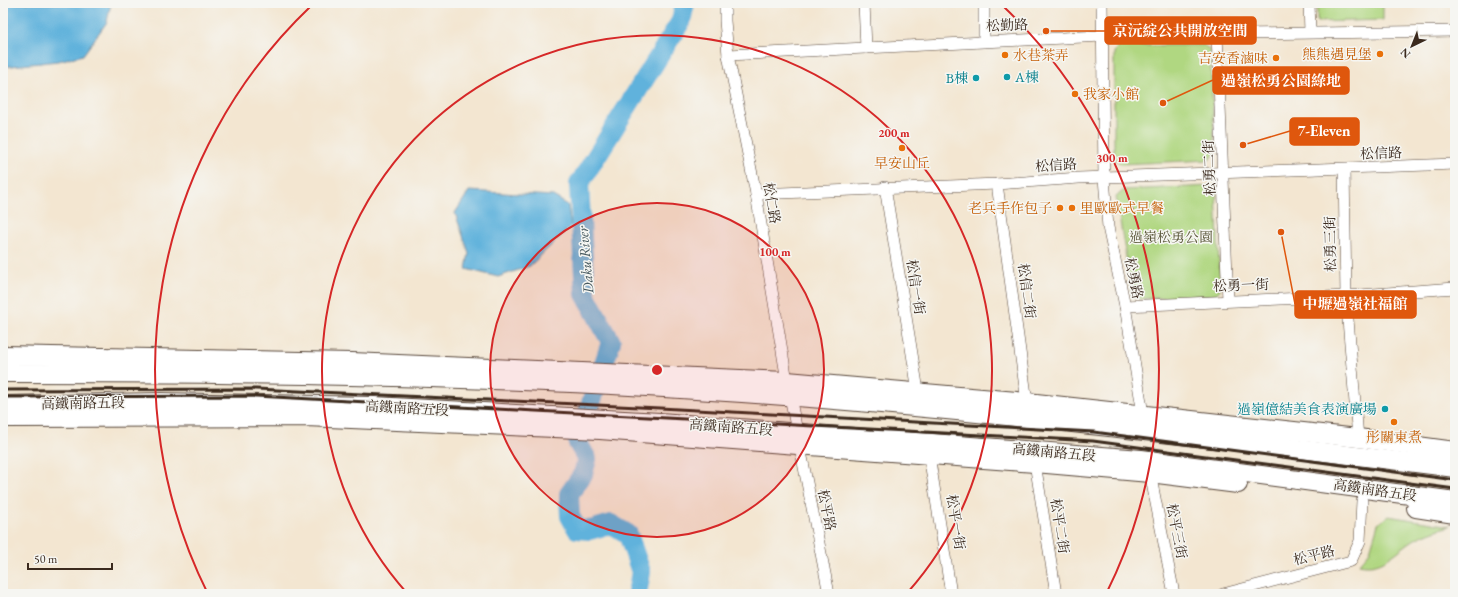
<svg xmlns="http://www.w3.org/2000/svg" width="1458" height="597" font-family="'EB Garamond','Noto Serif TC',serif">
<rect width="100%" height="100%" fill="#f6f6f2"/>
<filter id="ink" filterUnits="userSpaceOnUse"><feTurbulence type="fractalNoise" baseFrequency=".025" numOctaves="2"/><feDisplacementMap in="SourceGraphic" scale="8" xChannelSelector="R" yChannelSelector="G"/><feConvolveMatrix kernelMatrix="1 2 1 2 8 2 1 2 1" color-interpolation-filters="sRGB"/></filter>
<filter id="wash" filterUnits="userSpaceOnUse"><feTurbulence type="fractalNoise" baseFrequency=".012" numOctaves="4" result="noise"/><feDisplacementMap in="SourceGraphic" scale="16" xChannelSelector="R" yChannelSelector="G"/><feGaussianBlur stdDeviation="0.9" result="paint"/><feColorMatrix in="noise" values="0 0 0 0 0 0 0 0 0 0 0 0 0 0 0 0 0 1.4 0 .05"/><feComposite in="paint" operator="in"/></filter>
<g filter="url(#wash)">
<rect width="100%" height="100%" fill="#f3e6d1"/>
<g fill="#b0d781" stroke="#768050">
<polygon points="1317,3 1383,3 1383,20 1317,22"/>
<polygon points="1204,45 1210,51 1215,154 1209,160 1121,164 1114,158 1114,52 1120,46"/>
<polygon points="1211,186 1216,192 1220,290 1215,295 1140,299 1132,294 1116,197 1124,190"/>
<path d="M1388,516L1450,526C1439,529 1427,533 1417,538C1397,549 1384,570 1359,564L1370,551L1378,524Z"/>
</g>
<g fill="#61b2dc" stroke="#4e6e7d">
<polygon points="3,3 111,3 107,22 83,55 58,61 3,67"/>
<polygon points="469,191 553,196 568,205 571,226 530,266 498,277 466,269 469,253 455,213"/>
</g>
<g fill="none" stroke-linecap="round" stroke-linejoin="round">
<polyline stroke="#61b2dc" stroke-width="20" points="637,594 641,572 628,534 611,524 590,530 577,529 570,516 569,494 583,474 587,459 578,443 611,342 585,294 579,184 681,21 685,3"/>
</g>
</g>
<g filter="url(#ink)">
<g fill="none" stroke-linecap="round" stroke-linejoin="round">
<defs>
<g id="minor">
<polyline points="725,3 725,21 728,55 756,194 787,381 829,594"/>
<polyline points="864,3 866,48"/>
<polyline points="1102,3 1104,178 1108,227 1125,306 1143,414"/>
<polyline points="1309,3 1310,32"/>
<polyline points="1217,34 1228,300"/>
<polyline points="984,41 984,3"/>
<polyline points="728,55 1102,36 1455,31"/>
<polyline points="1344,169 1346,296 1358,438"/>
<polyline points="997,184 1027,402"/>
<polyline points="885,187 918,391"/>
<polyline points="756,194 997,184 1079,178 1455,164"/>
<polyline points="1125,306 1346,296 1455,288"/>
<polyline points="929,455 951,594"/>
<polyline points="1035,463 1056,594"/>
<polyline points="1150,473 1174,594"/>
<polyline points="1223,594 1351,561 1360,541 1362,501"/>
</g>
<g id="primary">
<polyline points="3,355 352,362 787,381 1027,402 1358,438 1455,451"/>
<path d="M3,373C218,373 433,375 647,387C917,402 1186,435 1455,468"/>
<polyline points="3,405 161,402 374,406 660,422 1141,459 1455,501"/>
<polyline points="3,418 306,417 600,430 1035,463 1150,473 1238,484"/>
<polyline points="1416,508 1455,514"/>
</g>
</defs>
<use href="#minor" stroke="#574639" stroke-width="12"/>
<use href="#primary" stroke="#574639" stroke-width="20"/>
<use href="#minor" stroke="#fff" stroke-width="11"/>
<use href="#primary" stroke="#fff" stroke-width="18"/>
<g stroke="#3b2a1e" stroke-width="3">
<polyline points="3,390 256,389 660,408 1094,432 1455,480"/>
<polyline points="3,397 256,396 1093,441 1455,489"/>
</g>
</g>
</g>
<circle cx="657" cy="370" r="167" fill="#d62828" fill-opacity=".12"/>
<g fill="none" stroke="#d62828" stroke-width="2">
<circle cx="657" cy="370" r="167"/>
<path d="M406 592A335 335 0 1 1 908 592"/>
<path d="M208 594A502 502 0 0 1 311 6M1003 6A502 502 0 0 1 1106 594"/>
</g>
<g fill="#e8710a" stroke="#f6f6f2" stroke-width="1.5">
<circle cx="1380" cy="54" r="4"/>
<circle cx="1005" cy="55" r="4"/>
<circle cx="1276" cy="58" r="4"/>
<circle cx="1075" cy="94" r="4"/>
<circle cx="902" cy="148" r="4"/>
<circle cx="1060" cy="208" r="4"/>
<circle cx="1072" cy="208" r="4"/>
<circle cx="1394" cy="422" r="4"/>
</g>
<g fill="#0f9aa8" stroke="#f6f6f2" stroke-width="1.5">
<circle cx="1007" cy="77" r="4"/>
<circle cx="976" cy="78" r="4"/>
<circle cx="1385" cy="409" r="4"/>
</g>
<g text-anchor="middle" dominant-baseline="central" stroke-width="3" stroke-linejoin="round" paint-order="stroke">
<g font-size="14" fill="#3b2a1e" stroke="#f6f6f2">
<text transform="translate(1007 25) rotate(-2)">松勤路</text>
<text transform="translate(1381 153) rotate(-2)">松信路</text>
<text transform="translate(1056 165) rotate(-4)">松信路</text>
<text transform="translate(1209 168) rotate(-92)">松勇二街</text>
<text transform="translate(772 203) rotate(80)">松仁路</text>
<text transform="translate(1330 244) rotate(-91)">松勇三街</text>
<text transform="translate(1134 278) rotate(78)">松勇路</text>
<text transform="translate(1241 285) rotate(-2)">松勇一街</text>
<text transform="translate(916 287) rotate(81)">松信一街</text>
<text transform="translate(1027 291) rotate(82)">松信二街</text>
<text transform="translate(83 403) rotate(-1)">高鐵南路五段</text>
<text transform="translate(407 408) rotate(3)">高鐵南路五段</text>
<text transform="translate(731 427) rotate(4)">高鐵南路五段</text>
<text transform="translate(1054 452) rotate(5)">高鐵南路五段</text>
<text transform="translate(1375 490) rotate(8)">高鐵南路五段</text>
<text transform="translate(827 510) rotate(79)">松平路</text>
<text transform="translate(956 522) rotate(81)">松平一街</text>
<text transform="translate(1060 526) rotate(81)">松平二街</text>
<text transform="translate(1177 531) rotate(79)">松平三街</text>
<text transform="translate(1314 555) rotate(-14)">松平路</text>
</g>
<g font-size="14" fill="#c56008" stroke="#f6f6f2" text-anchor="end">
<text x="1372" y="54">熊熊遇見堡</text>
<text x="1013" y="55" text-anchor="start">水巷茶弄</text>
<text x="1268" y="58">吉安香滷味</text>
<text x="1083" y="94" text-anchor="start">我家小館</text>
<text x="902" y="163" text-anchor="middle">早安山丘</text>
<text x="1052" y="208">老兵手作包子</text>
<text x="1080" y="208" text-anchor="start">里歐歐式早餐</text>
<text x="1394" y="437" text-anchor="middle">彤關東煮</text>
</g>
<g font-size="14" fill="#0d838f" stroke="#f6f6f2" text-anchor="end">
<text x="1015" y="77" text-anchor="start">A棟</text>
<text x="968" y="78">B棟</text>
<text x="1377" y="409">過嶺億結美食表演廣場</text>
</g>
<g font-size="14" fill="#585537" stroke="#f6f6f2">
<text x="1171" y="237">過嶺松勇公園</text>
</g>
<g font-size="15" font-style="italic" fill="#485a60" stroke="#f6f6f2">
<text transform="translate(585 260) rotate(-95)">Daku River</text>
</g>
</g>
<circle cx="657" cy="370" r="6" fill="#d62828" stroke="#f6f6f2" stroke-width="2"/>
<g font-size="12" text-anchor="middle" font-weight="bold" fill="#d62828" stroke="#f6f6f2" stroke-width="3" stroke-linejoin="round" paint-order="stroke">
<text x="894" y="137">200 m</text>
<text x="1112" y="162">300 m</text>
<text x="775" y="256">100 m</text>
</g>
<path fill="none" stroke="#df570d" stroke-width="1.5" d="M1046 31L1105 31M1163 103L1213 80M1243 145L1290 131M1281 232L1295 304"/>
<g fill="#df570d" stroke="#f6f6f2" stroke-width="1.5">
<circle cx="1046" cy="31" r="4"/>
<circle cx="1163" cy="103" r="4"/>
<circle cx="1243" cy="145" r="4"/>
<circle cx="1281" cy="232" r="4"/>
</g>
<g fill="#df570d" stroke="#df570d" stroke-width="1.5">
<rect x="1105" y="17" width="151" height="27" rx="4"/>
<rect x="1213" y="67" width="136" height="27" rx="4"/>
<rect x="1290" y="118" width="69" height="27" rx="4"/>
<rect x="1295" y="291" width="121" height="27" rx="4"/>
</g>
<g font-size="15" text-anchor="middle" font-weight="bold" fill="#fff">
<text x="1180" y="36">京沅綻公共開放空間</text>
<text x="1281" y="86">過嶺松勇公園綠地</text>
<text x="1324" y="136">7-Eleven</text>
<text x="1355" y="309">中壢過嶺社福館</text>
</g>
<rect width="1458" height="597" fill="none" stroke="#f6f6f2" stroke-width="16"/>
<g transform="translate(1412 46) rotate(223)" stroke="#f6f6f2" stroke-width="3" paint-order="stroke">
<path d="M0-3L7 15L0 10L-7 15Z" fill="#3b2a1e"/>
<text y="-6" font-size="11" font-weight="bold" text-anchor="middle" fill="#3b2a1e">N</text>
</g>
<path d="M28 563v6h84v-6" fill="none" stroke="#3b2a1e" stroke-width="2"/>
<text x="34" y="563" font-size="12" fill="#3b2a1e" stroke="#f6f6f2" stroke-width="3" paint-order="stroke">50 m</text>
</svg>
